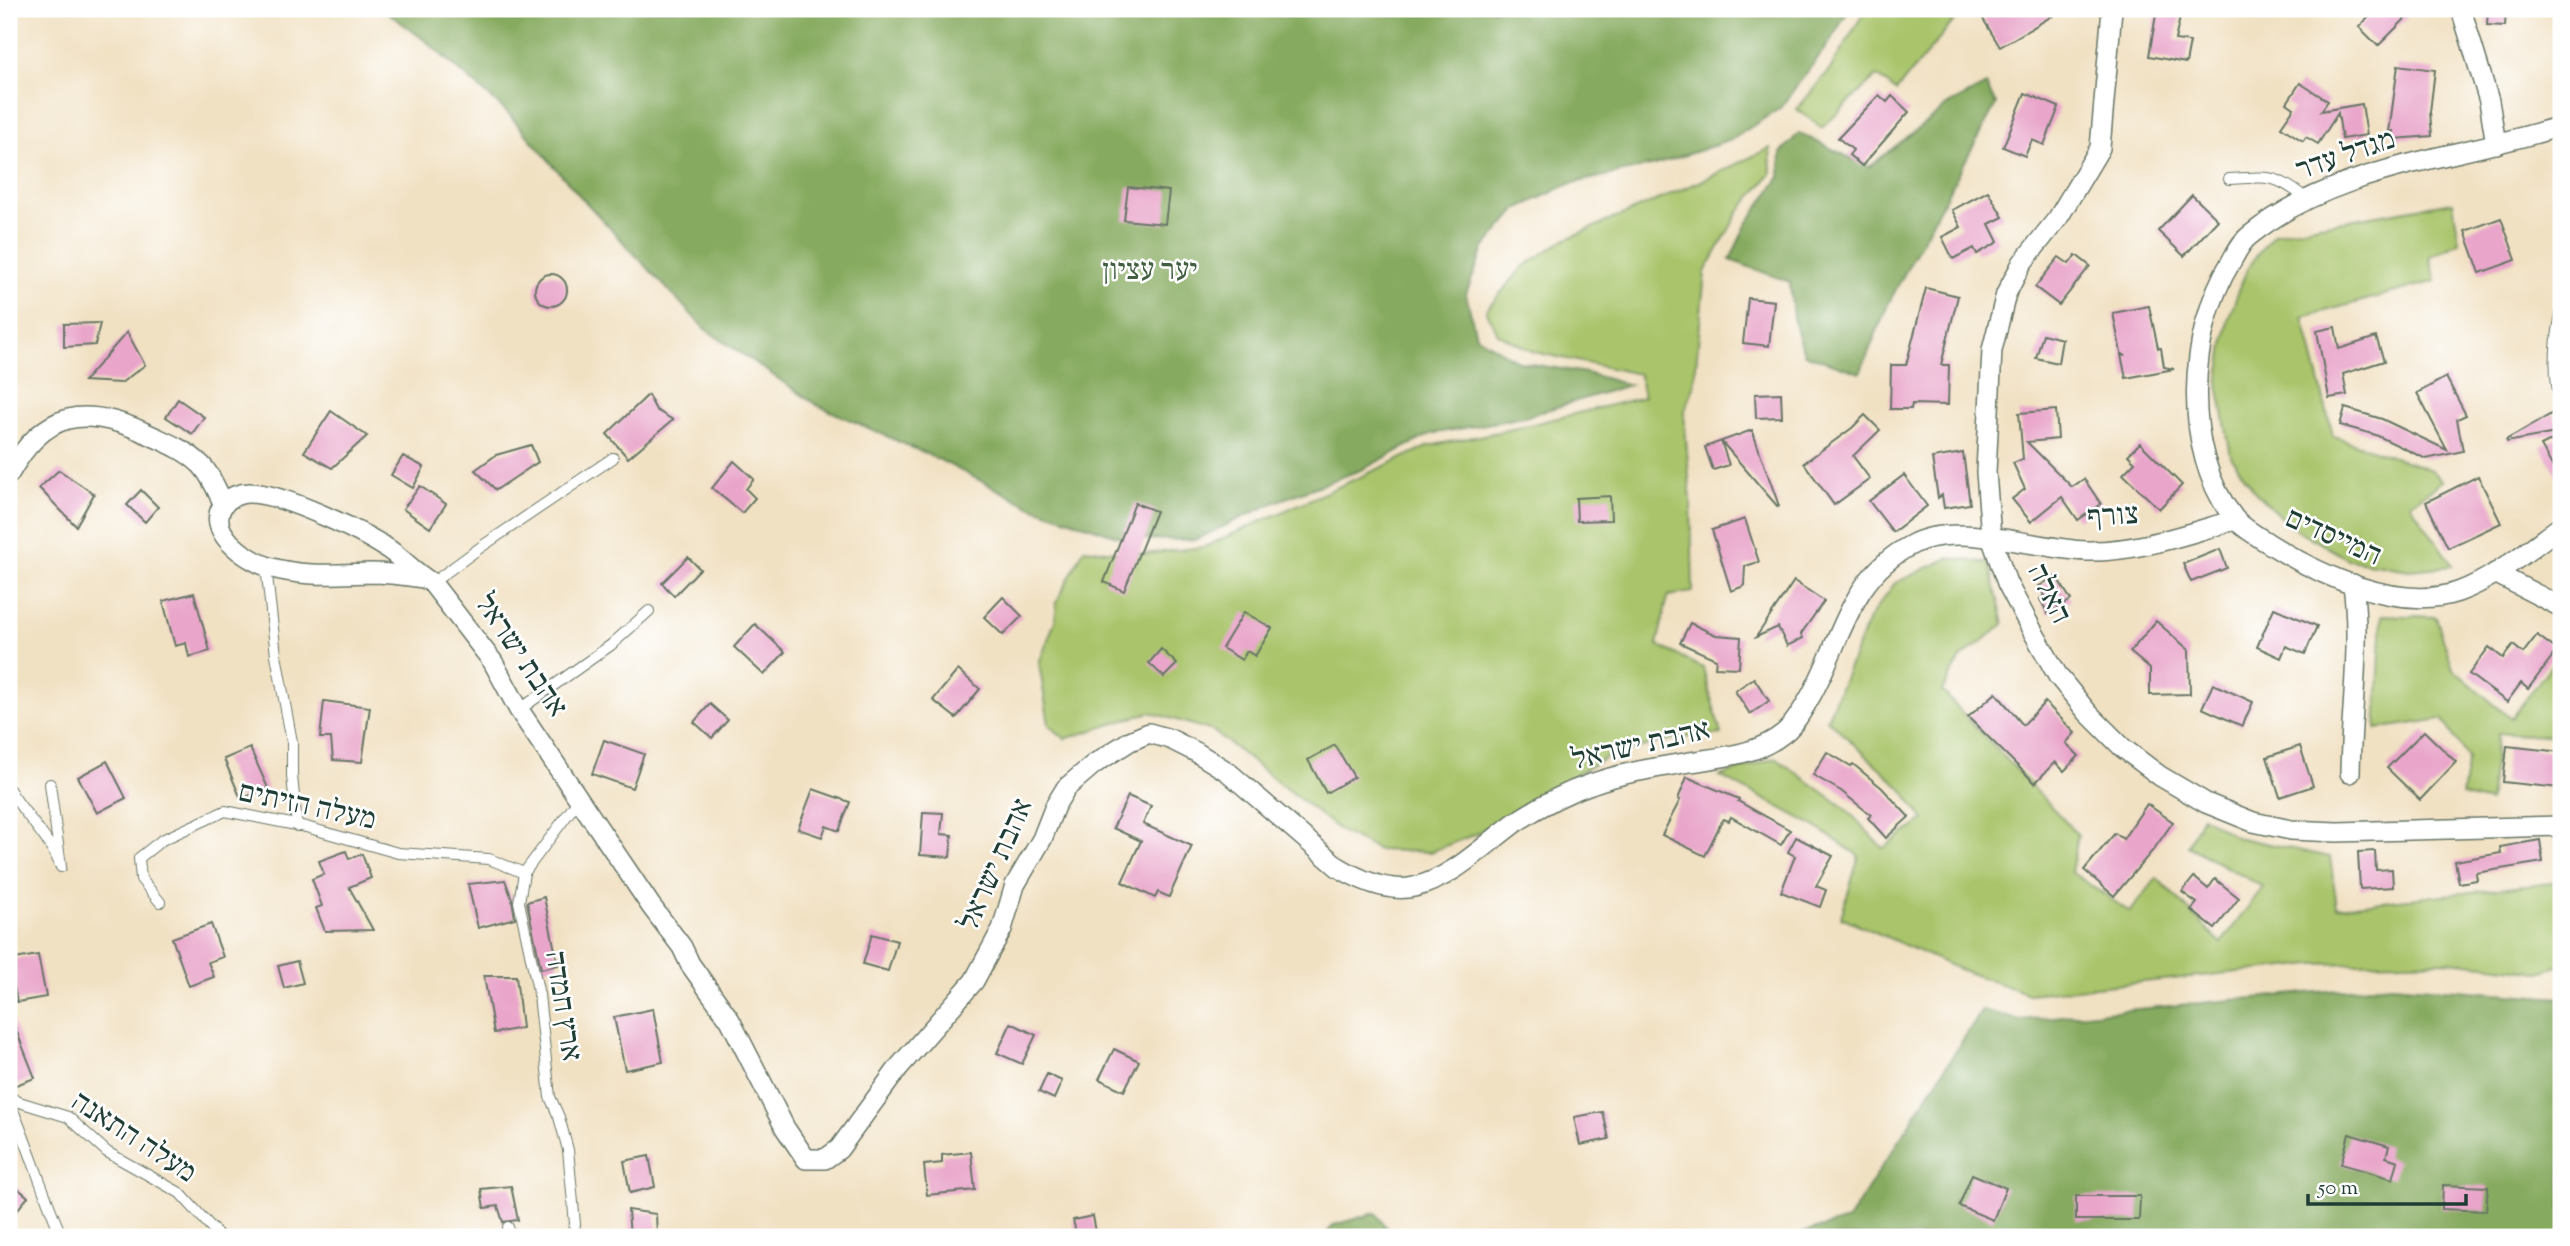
<svg xmlns="http://www.w3.org/2000/svg" width="2570" height="1246" font-family="'Sorts Mill Goudy','Frank Ruhl Libre',serif">
<rect width="100%" height="100%" fill="#fff"/>
<filter id="ink" filterUnits="userSpaceOnUse"><feTurbulence type="fractalNoise" baseFrequency=".0143" numOctaves="2"/><feDisplacementMap in="SourceGraphic" scale="14" xChannelSelector="R" yChannelSelector="G"/><feConvolveMatrix kernelMatrix="1 2 1 2 8 2 1 2 1" color-interpolation-filters="sRGB"/></filter>
<filter id="wash" filterUnits="userSpaceOnUse"><feTurbulence type="fractalNoise" baseFrequency=".00686" numOctaves="4" result="noise"/><feDisplacementMap in="SourceGraphic" scale="28" xChannelSelector="R" yChannelSelector="G"/><feGaussianBlur stdDeviation="1.57" result="paint"/><feColorMatrix in="noise" values="0 0 0 0 0 0 0 0 0 0 0 0 0 0 0 0 0 1.4 0 .05"/><feComposite in="paint" operator="in"/></filter>
<g filter="url(#wash)">
<rect width="100%" height="100%" fill="#f1e1c3"/>
<g fill="#a9c46b" stroke="#648050" stroke-width="2">
<polygon points="1866,9 1967,9 1956,18 1896,91 1877,76 1822,128 1797,109 1831,68"/>
<polygon points="1770,148 1771,174 1740,210 1705,272 1694,386 1684,413 1691,502 1693,592 1668,596 1657,645 1703,668 1721,734 1677,738 1611,755 1544,792 1478,833 1430,852 1379,850 1343,833 1213,731 1150,712 1065,739 1049,725 1039,663 1055,621 1057,601 1084,549 1144,554 1204,547 1429,446 1508,430 1644,397 1639,374 1534,352 1498,334 1486,310 1523,267 1562,241 1699,182"/>
<polygon points="2453,202 2459,242 2430,257 2436,281 2303,317 2333,436 2432,470 2443,481 2410,504 2453,566 2409,570 2350,560 2290,526 2256,493 2231,456 2218,384 2228,320 2247,269 2274,233"/>
<polygon points="1948,558 1989,563 2004,624 1961,658 1942,691 2078,835 2071,872 2130,912 2157,878 2221,943 2263,887 2188,846 2202,816 2236,837 2330,857 2337,907 2560,882 2561,965 2541,972 2450,961 2313,964 2029,994 1961,970 1841,917 1859,856 1813,825 1720,776 1776,758 1846,809 1883,848 1924,820 1901,788 1827,719 1870,617 1895,583"/>
<polygon points="2382,615 2436,617 2453,669 2511,719 2561,652 2561,737 2498,733 2489,802 2462,795 2468,758 2442,719 2376,729"/>
</g>
<g fill="#86aa5f" stroke="#52744a" stroke-width="2">
<polygon points="383,9 1849,9 1832,39 1780,108 1731,140 1655,165 1569,184 1517,209 1484,248 1466,294 1476,336 1519,362 1586,373 1629,385 1524,417 1431,434 1363,469 1275,502 1195,540 1126,539 1032,507 940,460 817,405 705,329 579,195 507,112 427,42"/>
<polygon points="1986,85 1996,104 1888,304 1860,373 1804,354 1793,318 1790,282 1730,260 1746,225 1780,177 1781,153 1799,133 1869,167 1948,105"/>
<polygon points="2391,985 2561,998 2561,1237 1788,1237 1848,1220 1982,1010 2021,1020"/>
<polygon points="1376,1213 1389,1232 1406,1237 1323,1237 1334,1225"/>
</g>
<g id="blocks">
<g fill="#e9a6ca">
<polygon points="1977,9 2064,9 2000,47"/>
<polygon points="2157,9 2181,13 2175,40 2190,42 2186,63 2149,56"/>
<polygon points="2377,9 2399,9 2407,17 2378,46 2359,27"/>
<polygon points="2488,9 2506,9 2505,26 2487,25"/>
<polygon points="2398,65 2435,70 2430,112 2432,136 2394,139 2393,131 2389,132"/>
<polygon points="2300,83 2328,101 2321,111 2362,104 2367,135 2342,139 2338,113 2318,144 2306,137 2303,141 2281,127 2294,108 2287,103"/>
<polygon points="2025,93 2059,107 2044,145 2032,140 2025,156 2003,147"/>
<polygon points="1879,95 1887,102 1892,96 1909,112 1862,166 1849,155 1853,150 1838,138"/>
<polygon points="1128,187 1169,191 1165,224 1124,220"/>
<polygon points="1988,191 2003,217 1989,224 1998,242 1977,254 1974,248 1953,259 1942,237 1961,227 1952,210"/>
<polygon points="2192,195 2218,220 2184,256 2158,231"/>
<polygon points="2501,218 2516,260 2480,273 2465,231"/>
<polygon points="2076,255 2090,266 2059,305 2035,287 2059,257 2069,264"/>
<circle cx="551" cy="290" r="16"/>
<polygon points="1926,288 1958,296 1941,365 1949,365 1948,405 1912,404 1911,409 1890,409 1891,365 1906,365"/>
<polygon points="1748,298 1774,301 1769,346 1743,343"/>
<polygon points="2149,306 2158,348 2161,348 2164,367 2174,369 2126,378 2121,355 2126,356 2121,353 2113,313"/>
<polygon points="100,323 95,345 64,347 64,324"/>
<polygon points="2335,327 2339,349 2376,337 2384,361 2343,374 2347,395 2329,398 2317,331"/>
<polygon points="127,332 145,365 121,383 84,381"/>
<polygon points="2043,334 2062,339 2058,363 2036,358"/>
<polygon points="2446,377 2466,415 2457,419 2463,451 2426,459 2376,435 2340,425 2345,408 2382,419 2447,450 2417,393"/>
<polygon points="1781,393 1782,417 1756,418 1755,394"/>
<polygon points="648,395 656,410 673,420 628,458 607,434"/>
<polygon points="178,399 204,417 192,434 166,417"/>
<polygon points="2056,410 2058,439 2027,442 2072,487 2084,479 2101,504 2078,520 2062,497 2031,522 2012,499 2025,489 2013,463 2023,459 2019,413"/>
<polygon points="331,411 367,436 332,468 304,452"/>
<polygon points="2553,413 2561,432 2507,442 2506,440"/>
<polygon points="1865,415 1880,430 1853,456 1870,479 1834,505 1804,463 1852,428"/>
<polygon points="1752,430 1779,506 1778,507 1721,441 1729,465 1713,470 1705,447"/>
<polygon points="2561,436 2561,482 2541,446"/>
<polygon points="2140,443 2182,485 2159,509 2123,474 2135,462 2128,455"/>
<polygon points="531,445 538,462 496,490 475,470 496,455"/>
<polygon points="1963,453 1970,504 1944,508 1942,495 1938,498 1932,458"/>
<polygon points="403,456 424,467 413,488 391,475"/>
<polygon points="734,461 754,479 746,489 755,498 742,513 712,488"/>
<polygon points="59,470 94,494 76,526 39,488"/>
<polygon points="1904,475 1927,506 1893,532 1869,501"/>
<polygon points="2478,476 2501,523 2448,548 2426,502"/>
<polygon points="420,486 446,504 430,528 403,509"/>
<polygon points="141,490 158,507 145,522 127,505"/>
<polygon points="1610,496 1611,520 1577,521 1576,498"/>
<polygon points="1135,503 1156,511 1124,591 1104,582"/>
<polygon points="1745,519 1759,562 1745,566 1744,586 1731,591 1712,530"/>
<polygon points="2220,549 2227,568 2191,582 2183,564"/>
<polygon points="688,557 700,569 674,596 662,583"/>
<polygon points="2056,576 2071,600 2048,614 2040,599 2045,596 2039,586"/>
<polygon points="1794,581 1824,601 1801,634 1803,638 1787,646 1778,627 1756,637"/>
<polygon points="194,593 210,651 189,657 186,643 175,646 163,601"/>
<polygon points="1003,597 1022,616 1003,635 984,617"/>
<polygon points="2274,608 2317,626 2305,654 2286,646 2281,658 2257,647"/>
<polygon points="1244,612 1272,628 1255,656 1247,651 1242,660 1222,648"/>
<polygon points="2156,621 2189,650 2190,694 2150,695 2150,669 2130,652"/>
<polygon points="1690,623 1716,635 1741,637 1739,668 1715,667 1716,659 1680,643"/>
<polygon points="755,624 785,652 764,675 734,647"/>
<polygon points="2537,635 2557,650 2528,689 2521,683 2507,702 2469,674 2489,647 2503,658 2513,645 2523,653"/>
<polygon points="1161,649 1177,664 1164,677 1149,663"/>
<polygon points="958,670 980,689 956,718 933,700"/>
<polygon points="1754,678 1769,701 1750,714 1735,691"/>
<polygon points="2213,684 2253,702 2242,726 2202,708"/>
<polygon points="1996,693 2023,725 2045,702 2075,733 2066,743 2079,756 2064,771 2055,762 2035,783 1968,717"/>
<polygon points="324,701 370,707 362,762 333,760 331,738 320,738"/>
<polygon points="710,704 728,720 712,738 694,722"/>
<polygon points="2424,731 2456,762 2420,800 2387,768"/>
<polygon points="604,740 644,754 632,788 592,774"/>
<polygon points="1335,745 1354,777 1326,793 1308,760"/>
<polygon points="2300,746 2313,786 2280,797 2267,757"/>
<polygon points="2507,746 2561,752 2559,788 2503,782"/>
<polygon points="250,748 268,788 241,799 224,759"/>
<polygon points="1827,752 1851,766 1853,764 1882,788 1909,817 1886,838 1868,818 1871,815 1841,791 1813,775"/>
<polygon points="107,761 126,798 97,813 78,777"/>
<polygon points="1687,777 1739,799 1738,801 1790,830 1781,845 1731,817 1729,821 1723,819 1705,856 1662,835 1680,800 1678,799"/>
<polygon points="813,789 850,802 839,831 826,826 822,837 798,829"/>
<polygon points="1128,796 1151,806 1143,824 1192,846 1169,897 1158,892 1155,898 1122,882 1141,841 1113,828"/>
<polygon points="2147,804 2173,822 2154,849 2114,896 2084,870 2115,833 2123,839"/>
<polygon points="923,812 943,813 941,834 952,835 950,857 920,855"/>
<polygon points="1796,837 1833,856 1816,886 1826,890 1820,907 1781,892 1795,856 1788,852"/>
<polygon points="2540,840 2543,862 2476,873 2477,880 2459,883 2455,861 2501,853 2500,847"/>
<polygon points="346,851 349,859 362,854 371,878 349,887 373,930 325,931 316,908 322,906 312,879 324,874 319,861"/>
<polygon points="2375,851 2376,870 2392,869 2393,887 2360,889 2358,852"/>
<polygon points="2194,877 2208,889 2215,879 2239,898 2215,929 2191,910 2197,903 2182,892"/>
<polygon points="505,880 512,899 515,918 478,928 468,884"/>
<polygon points="544,897 558,965 541,969 527,902"/>
<polygon points="211,924 223,957 208,962 214,977 189,986 172,938"/>
<polygon points="872,934 897,941 888,971 863,964"/>
<polygon points="38,955 46,997 17,1002 9,960"/>
<polygon points="297,961 303,983 284,988 278,966"/>
<polygon points="484,976 516,976 522,1028 494,1033"/>
<polygon points="653,1009 663,1062 625,1070 614,1017"/>
<polygon points="9,1012 35,1078 13,1086 9,1075"/>
<polygon points="1011,1023 1036,1035 1022,1064 997,1053"/>
<polygon points="1114,1049 1139,1061 1124,1091 1099,1079"/>
<polygon points="1047,1074 1062,1081 1054,1099 1039,1092"/>
<polygon points="1603,1112 1609,1139 1580,1145 1574,1117"/>
<polygon points="2349,1134 2389,1146 2386,1157 2398,1161 2393,1179 2341,1164"/>
<polygon points="971,1152 975,1190 927,1195 924,1165 942,1163 942,1155"/>
<polygon points="649,1156 655,1187 630,1193 624,1161"/>
<polygon points="1972,1174 2006,1188 1993,1220 1959,1206"/>
<polygon points="9,1181 28,1197 9,1220"/>
<polygon points="2443,1185 2488,1187 2486,1211 2442,1209"/>
<polygon points="511,1186 518,1220 503,1222 498,1206 484,1208 481,1189"/>
<polygon points="2076,1196 2140,1196 2139,1220 2076,1220"/>
<polygon points="628,1210 656,1214 657,1237 630,1237"/>
<polygon points="1093,1216 1097,1237 1077,1237 1073,1220"/>
</g>
</g>
</g>
<g filter="url(#ink)">
<use href="#blocks" fill-opacity="0" stroke="#687666" stroke-width="2"/>
<g fill="none" stroke-linecap="round" stroke-linejoin="round">
<defs>
<g id="service">
<path d="M2229,179C2270,177 2273,173 2307,199"/>
<path d="M2561,314C2555,343 2552,374 2561,402"/>
<polyline points="266,567 276,655 292,742 292,776 297,826"/>
<polyline points="432,583 481,547 613,458"/>
<polyline points="519,710 611,645 649,611"/>
<path d="M9,789C25,816 50,838 61,867L50,784"/>
<polyline points="160,902 141,879 139,858 162,840 225,811 306,827 398,853 489,859 524,873"/>
<polyline points="9,1095 16,1101 68,1117 107,1152 180,1193 220,1237"/>
<path d="M9,1101C29,1146 42,1192 62,1237"/>
<polyline points="508,1227 509,1237"/>
<polyline points="573,1237 575,1224 568,1150 559,1117 550,1097 539,995 519,902 524,873 580,798"/>
</g>
<g id="minor">
<polyline points="2112,9 2100,148 2058,218 2022,263 2006,294 1992,350 1986,472 1991,537 2007,583 2032,630 2058,676 2088,713 2123,748 2160,776 2206,803 2253,822 2291,830 2337,832 2561,826"/>
<polyline points="2461,9 2489,101 2496,144"/>
<path d="M2561,126C2458,159 2336,165 2249,236C2241,242 2236,253 2231,262C2188,331 2181,452 2234,518C2243,528 2257,536 2268,543C2319,575 2398,612 2458,592C2493,580 2531,548 2561,526"/>
<path d="M9,474C44,411 84,404 148,434C165,442 184,449 199,463C210,472 217,492 224,504"/>
<polyline points="2495,573 2561,607"/>
<path d="M422,578C404,575 387,573 369,573C335,574 302,577 269,567C246,560 202,529 225,503C230,497 240,493 248,493C280,492 369,534 395,554C407,564 418,575 432,583L493,662L519,710L651,906L682,947L690,964L730,1020L785,1128L806,1159H825L839,1149L899,1067L974,981L1002,929L1015,885L1042,839L1055,806L1066,788L1094,764L1130,741L1149,733L1170,739L1196,752L1228,772L1338,867C1360,880 1388,893 1414,887C1453,878 1484,845 1516,822C1540,806 1564,793 1591,784C1621,773 1654,768 1684,763C1719,757 1756,756 1784,733C1795,724 1802,711 1809,699C1842,642 1848,577 1913,544C1957,521 2037,549 2086,551C2138,552 2186,534 2235,520"/>
<path d="M2350,773C2351,709 2361,647 2353,584"/>
</g>
</defs>
<use href="#service" stroke="#687666" stroke-width="12"/>
<use href="#minor" stroke="#687666" stroke-width="22"/>
<use href="#service" stroke="#fff" stroke-width="10"/>
<use href="#minor" stroke="#fff" stroke-width="19"/>
</g>
</g>
<g text-anchor="middle" dominant-baseline="central" stroke-width="5" stroke-linejoin="round" paint-order="stroke">
<g font-size="30" fill="#1f3d34" stroke="#fff">
<text transform="translate(2346 156) rotate(-19)">מגדל עדר</text>
<text transform="translate(2113 517) rotate(-4)">צורף</text>
<text transform="translate(2333 538) rotate(24)">המייסדים</text>
<text transform="translate(2048 594) rotate(64)">האלה</text>
<text transform="translate(520 656) rotate(56)">אהבת ישראל</text>
<text transform="translate(1641 746) rotate(-13)">אהבת ישראל</text>
<text transform="translate(307 807) rotate(12)">מעלה הזיתים</text>
<text transform="translate(997 865) rotate(-66)">אהבת ישראל</text>
<text transform="translate(562 1006) rotate(81)">ארץ חמדה</text>
<text transform="translate(133 1138) rotate(33)">מעלה התאנה</text>
</g>
<g font-size="30" fill="#425f42" stroke="#fff">
<text x="1150" y="271">יער עציון</text>
</g>
</g>
<rect width="2570" height="1246" fill="none" stroke="#fff" stroke-width="35"/>
<path d="M2308 1194v10h158v-10" fill="none" stroke="#1f3d34" stroke-width="3.5"/>
<text x="2318" y="1194" font-size="21" fill="#1f3d34" stroke="#ffffff" stroke-width="5" paint-order="stroke">50 m</text>
</svg>
